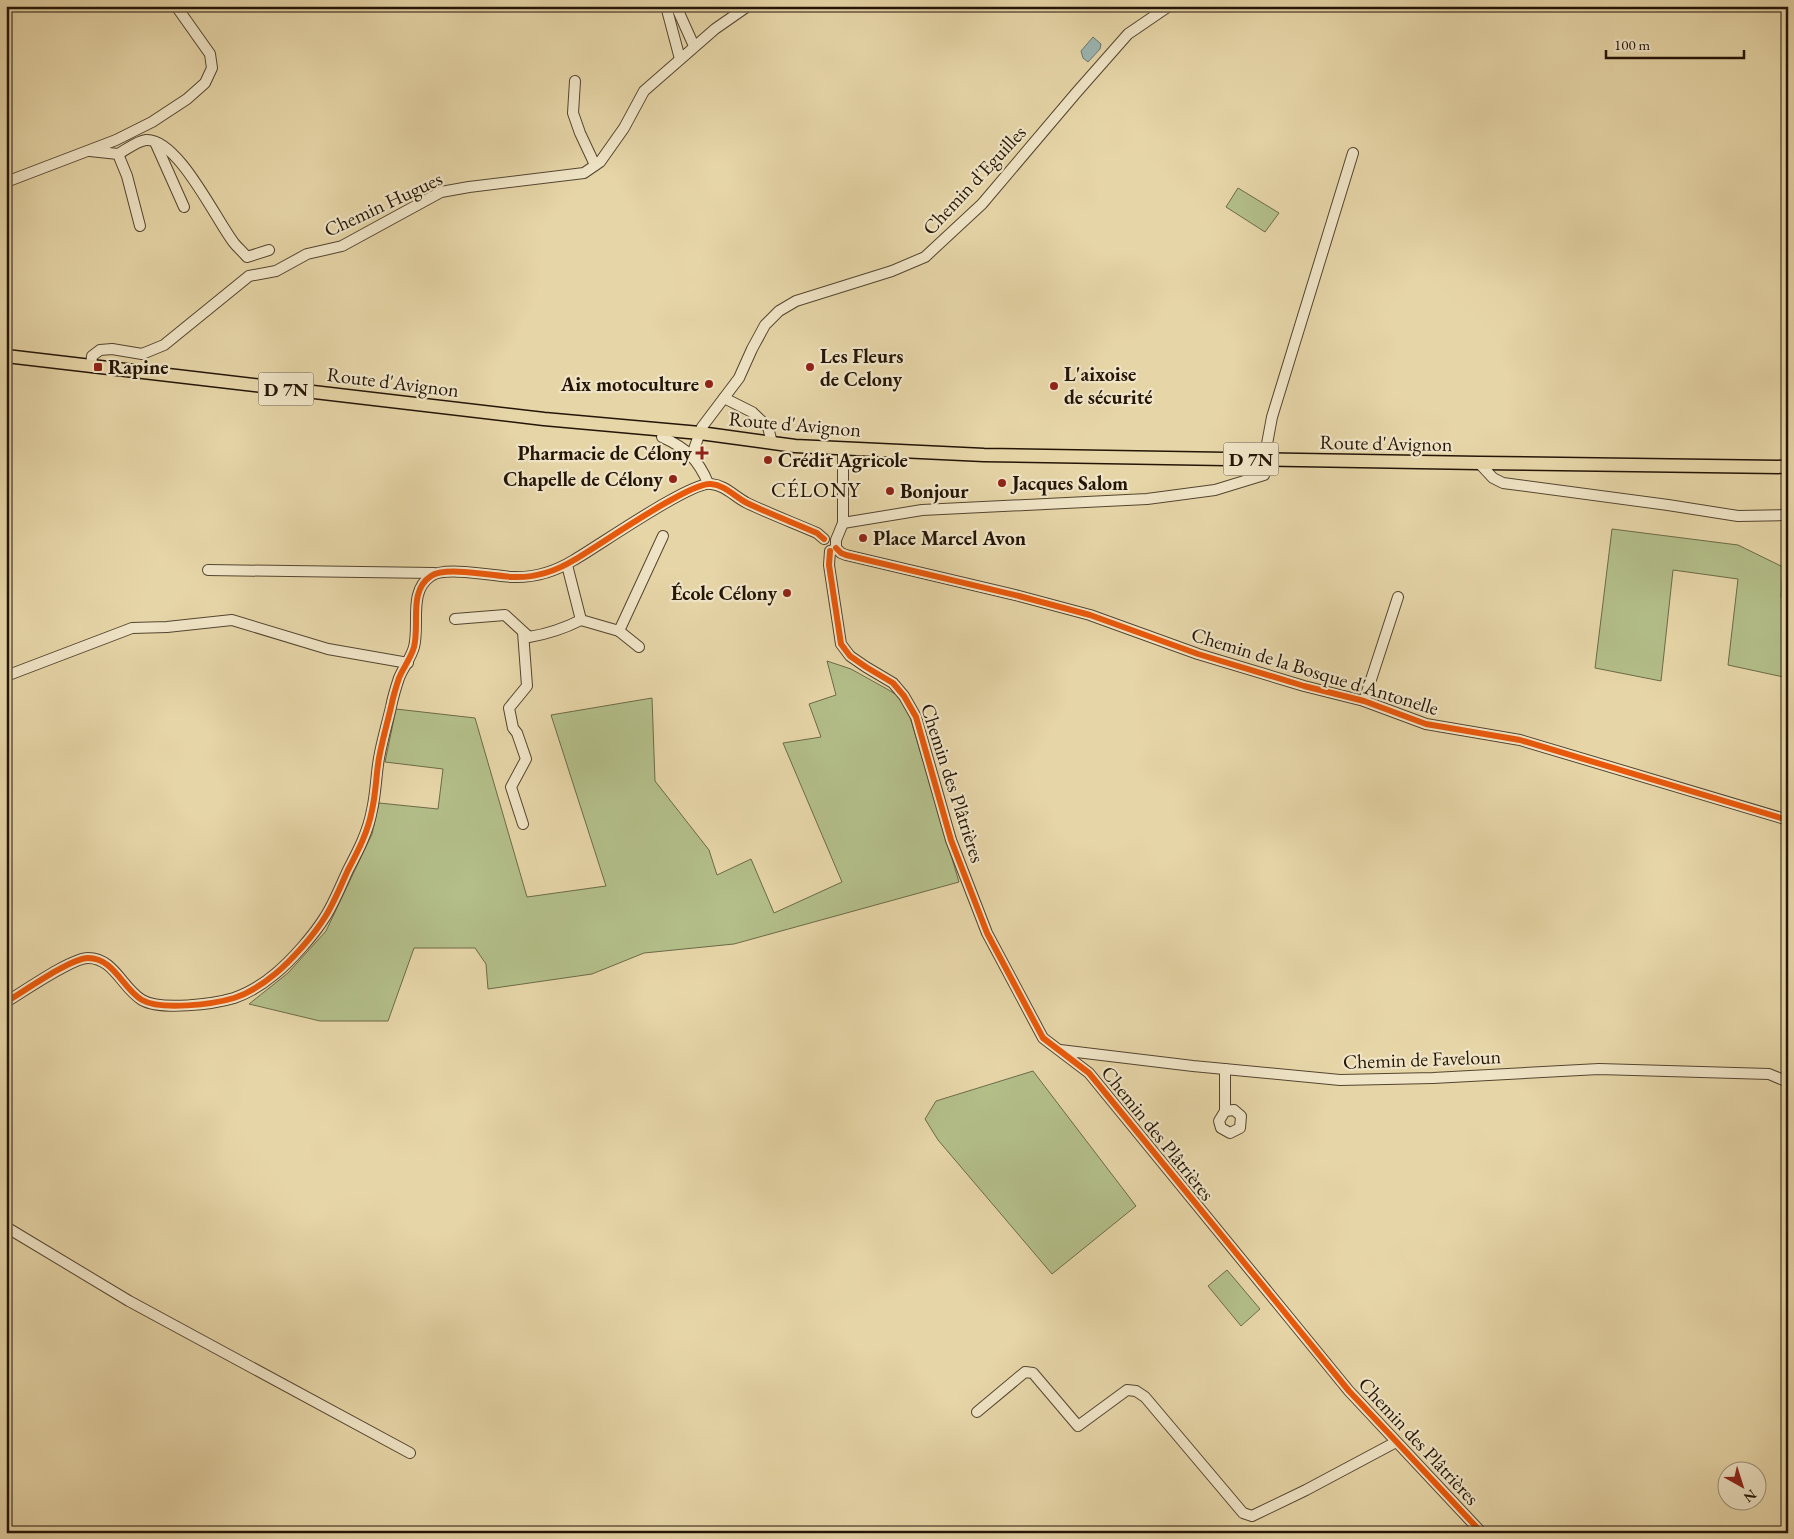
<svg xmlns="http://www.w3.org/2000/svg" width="1794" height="1539" font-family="'EB Garamond',serif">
<rect width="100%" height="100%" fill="#e6d5a7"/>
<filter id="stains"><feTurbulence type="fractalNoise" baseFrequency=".004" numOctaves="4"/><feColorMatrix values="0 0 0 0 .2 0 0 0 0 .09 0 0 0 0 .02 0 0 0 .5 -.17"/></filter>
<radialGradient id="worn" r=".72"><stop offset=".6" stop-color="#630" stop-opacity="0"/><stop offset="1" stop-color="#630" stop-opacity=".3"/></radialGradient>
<g fill="#b3be89" stroke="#6c6a48">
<polygon points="1238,188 1279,213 1265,232 1226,207"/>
<polygon points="1612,529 1738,545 1783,567 1781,597 1788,597 1788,678 1728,665 1738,579 1673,570 1661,681 1595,668"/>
<polygon points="827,661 851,669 887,689 900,697 910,717 959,882 734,944 644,953 592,974 488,989 486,964 475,948 414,948 388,1021 320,1021 249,1004 288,973 326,931 372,834 379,803 438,809 443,769 385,762 396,709 475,718 527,897 606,886 551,715 652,698 655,781 709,850 717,875 751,859 774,913 842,882 783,743 821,737 809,704 836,695"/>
<polygon points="1033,1071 1136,1206 1052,1274 938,1140 925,1119 936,1101"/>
<polygon points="1227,1270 1260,1309 1241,1326 1208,1286"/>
</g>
<polygon fill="#9bb6b3" stroke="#6b766e" points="1093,37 1101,44 1100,49 1088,62 1083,58 1081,51"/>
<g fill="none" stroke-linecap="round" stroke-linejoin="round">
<defs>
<g id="minor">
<polyline points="666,6 680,59"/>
<polyline points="676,6 694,46"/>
<polyline points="575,81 573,113 580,133 595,165"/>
<polyline points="155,142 184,207"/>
<polyline points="90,151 118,154 127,176 140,226"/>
<path d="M118,154C126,150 137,141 146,140C178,138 216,220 234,243C238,248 243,252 247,257L269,250"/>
<polyline points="6,182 116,140 152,122 187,99 205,83 212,68 210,54 176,6"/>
<polyline points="91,366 92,356 100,350 112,349 142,354 164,345 249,276 276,271 307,254 342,246 441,192 469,187 584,173 600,162 624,128 644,91 715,29 748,6"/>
<polyline points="724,398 752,412 768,427 772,443"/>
<path d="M662,437C686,448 698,459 708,483"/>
<polyline points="695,459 694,449 702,427 739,378 752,349 765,325 779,311 796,301 892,271 925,257 982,204 1076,93 1128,34 1169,6"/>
<polyline points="1479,463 1493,478 1503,483 1668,505 1738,516 1788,515"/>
<polyline points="843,523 922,510 1147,499 1215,490 1264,475 1264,460 1272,417 1353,153"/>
<polyline points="836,548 841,553 846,555 1019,596 1090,615 1198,654 1304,686 1364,701 1426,724 1520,740 1788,820"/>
<polyline points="830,551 829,565 841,644 850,656 866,667 893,683 904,696 916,717 951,840 987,933 1043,1038 1089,1073 1349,1391 1482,1533"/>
<polyline points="831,551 836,548 836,540 843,523 843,449"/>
<polyline points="567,565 581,620 619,631 639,647"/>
<polyline points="208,570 434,573"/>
<path d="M455,619L505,615L529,637C548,634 563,629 581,620"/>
<polyline points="619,631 663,536"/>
<polyline points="523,632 527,686 509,708 513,728 517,733 526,759 511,787 523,824"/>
<polyline points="6,676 132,628 167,627 232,620 328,649 408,663"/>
<polyline points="1364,701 1398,597"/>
<path d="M6,1002C23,992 71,958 88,958C114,958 122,988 142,1000C161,1011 214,1004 234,998C249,993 263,984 275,974C291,961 314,935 325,917C334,903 341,885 348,870C358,851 368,832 372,810C376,793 376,775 379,758C382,741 387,724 391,707C393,697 396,687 399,678C403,668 411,658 414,647C420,624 408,591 431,576C445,566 494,576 512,577C534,578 556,571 574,560C597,547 691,481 711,484C725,485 735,497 747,503C770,514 794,523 817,533L824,539"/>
<polyline points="1060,1050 1193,1066 1340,1080 1433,1078 1599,1069 1769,1074 1788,1082"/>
<polygon points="1234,1110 1241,1116 1240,1128 1230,1133 1221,1128 1219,1121 1225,1111"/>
<polyline points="1225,1111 1225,1069"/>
<polyline points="6,1227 129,1301 410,1453"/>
<polyline points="977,1412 1025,1372 1033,1373 1078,1426 1127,1390 1136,1391 1145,1397 1243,1513 1252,1516 1306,1490 1396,1442"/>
</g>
<polyline id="major" points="6,356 544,419 700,433 795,446 984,455 1479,463 1788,467"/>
</defs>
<use href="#minor" stroke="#54452f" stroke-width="12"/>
<use href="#major" stroke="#241507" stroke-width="15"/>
<use href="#minor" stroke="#efe4c6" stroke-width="10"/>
<use href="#major" stroke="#e6d5a7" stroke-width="12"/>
<defs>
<g id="cycleway">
<polyline points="836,548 841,553 846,555 1019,596 1090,615 1198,654 1304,686 1364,701 1426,724 1520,740 1788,820"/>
<polyline points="830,551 829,565 841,644 850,656 866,667 893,683 904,696 916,717 951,840 987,933 1043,1038 1089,1073 1349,1391 1482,1533"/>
<path d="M6,1002C23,992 71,958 88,958C114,958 122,988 142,1000C161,1011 214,1004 234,998C249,993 263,984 275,974C291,961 314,935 325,917C334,903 341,885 348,870C358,851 368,832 372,810C376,793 376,775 379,758C382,741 387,724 391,707C393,697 396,687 399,678C403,668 411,658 414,647C420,624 408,591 431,576C445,566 494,576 512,577C534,578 556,571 574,560C597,547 691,481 711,484C725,485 735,497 747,503C770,514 794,523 817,533L824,539"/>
</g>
</defs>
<use href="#cycleway" stroke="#efe4c6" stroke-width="9"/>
<use href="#cycleway" stroke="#e8590c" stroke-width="6"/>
</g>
<g fill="#8f2418" stroke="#efe4c6" stroke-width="2">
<rect x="93" y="362" width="10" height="10" rx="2.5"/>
<circle cx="810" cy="367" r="5"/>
<circle cx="709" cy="384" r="5"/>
<circle cx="1054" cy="386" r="5"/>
<path d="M699.5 445.5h5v5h5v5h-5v5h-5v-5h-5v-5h5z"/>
<circle cx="768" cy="460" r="5"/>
<circle cx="673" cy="479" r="5"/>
<circle cx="1002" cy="483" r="5"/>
<circle cx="890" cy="491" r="5"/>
<circle cx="863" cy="538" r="5"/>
<circle cx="787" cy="593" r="5"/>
</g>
<g text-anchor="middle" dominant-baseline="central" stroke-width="4.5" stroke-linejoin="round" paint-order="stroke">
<g fill="#efe4c6" stroke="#615340" stroke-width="1">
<rect x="258.5" y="372.5" width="55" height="33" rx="4"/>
<rect x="1223.5" y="442.5" width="55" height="33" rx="4"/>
</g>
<g font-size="19" font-weight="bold" fill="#241507">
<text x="286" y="389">D 7N</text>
<text x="1251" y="459">D 7N</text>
</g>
<g font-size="20" fill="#241507" stroke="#efe4c6">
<text transform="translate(974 180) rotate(-47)">Chemin d'Eguilles</text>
<text transform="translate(383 204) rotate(-25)">Chemin Hugues</text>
<text transform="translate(393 382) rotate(7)">Route d'Avignon</text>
<text transform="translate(795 424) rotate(5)">Route d'Avignon</text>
<text transform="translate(1386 443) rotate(1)">Route d'Avignon</text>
<text transform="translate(1315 671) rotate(17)">Chemin de la Bosque d'Antonelle</text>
<text transform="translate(953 783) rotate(72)">Chemin des Plâtrières</text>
<text transform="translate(1422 1059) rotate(-2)">Chemin de Faveloun</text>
<text transform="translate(1158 1133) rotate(51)">Chemin des Plâtrières</text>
<text transform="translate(1419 1441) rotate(47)">Chemin des Plâtrières</text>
</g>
<g font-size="20" font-weight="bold" fill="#241507" stroke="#efe4c6" text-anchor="start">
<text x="820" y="356">Les Fleurs<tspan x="820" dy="23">de Celony</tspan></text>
<text x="108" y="367">Rapine</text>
<text x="1064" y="374">L'aixoise<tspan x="1064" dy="23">de sécurité</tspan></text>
<text x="699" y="384" text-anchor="end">Aix motoculture</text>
<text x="692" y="453" text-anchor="end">Pharmacie de Célony</text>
<text x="778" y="460">Crédit Agricole</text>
<text x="663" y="479" text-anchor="end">Chapelle de Célony</text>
<text x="1012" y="483">Jacques Salom</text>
<text x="900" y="491">Bonjour</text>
<text x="873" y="538">Place Marcel Avon</text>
<text x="777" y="593" text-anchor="end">École Célony</text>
</g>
<g font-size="21" letter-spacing="1" fill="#241507" stroke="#efe4c6">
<text x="816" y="489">CÉLONY</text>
</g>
</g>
<rect width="1794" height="1539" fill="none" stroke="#e6d5a7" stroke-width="25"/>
<rect x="8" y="8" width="1779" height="1524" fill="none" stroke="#241507" stroke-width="2.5"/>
<rect x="12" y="12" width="1769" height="1514" fill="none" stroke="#241507"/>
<g transform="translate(1742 1486) rotate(141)"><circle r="24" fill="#efe4c6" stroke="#9e917a"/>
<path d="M0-4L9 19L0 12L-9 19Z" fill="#8f2418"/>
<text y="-8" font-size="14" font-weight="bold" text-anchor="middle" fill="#241507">N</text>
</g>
<path d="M1606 50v8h138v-8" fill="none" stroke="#241507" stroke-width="2.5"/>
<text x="1614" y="50" font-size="15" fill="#241507" stroke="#efe4c6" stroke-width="4" paint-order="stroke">100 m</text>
<rect width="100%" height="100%" filter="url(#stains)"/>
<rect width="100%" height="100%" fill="url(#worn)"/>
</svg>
